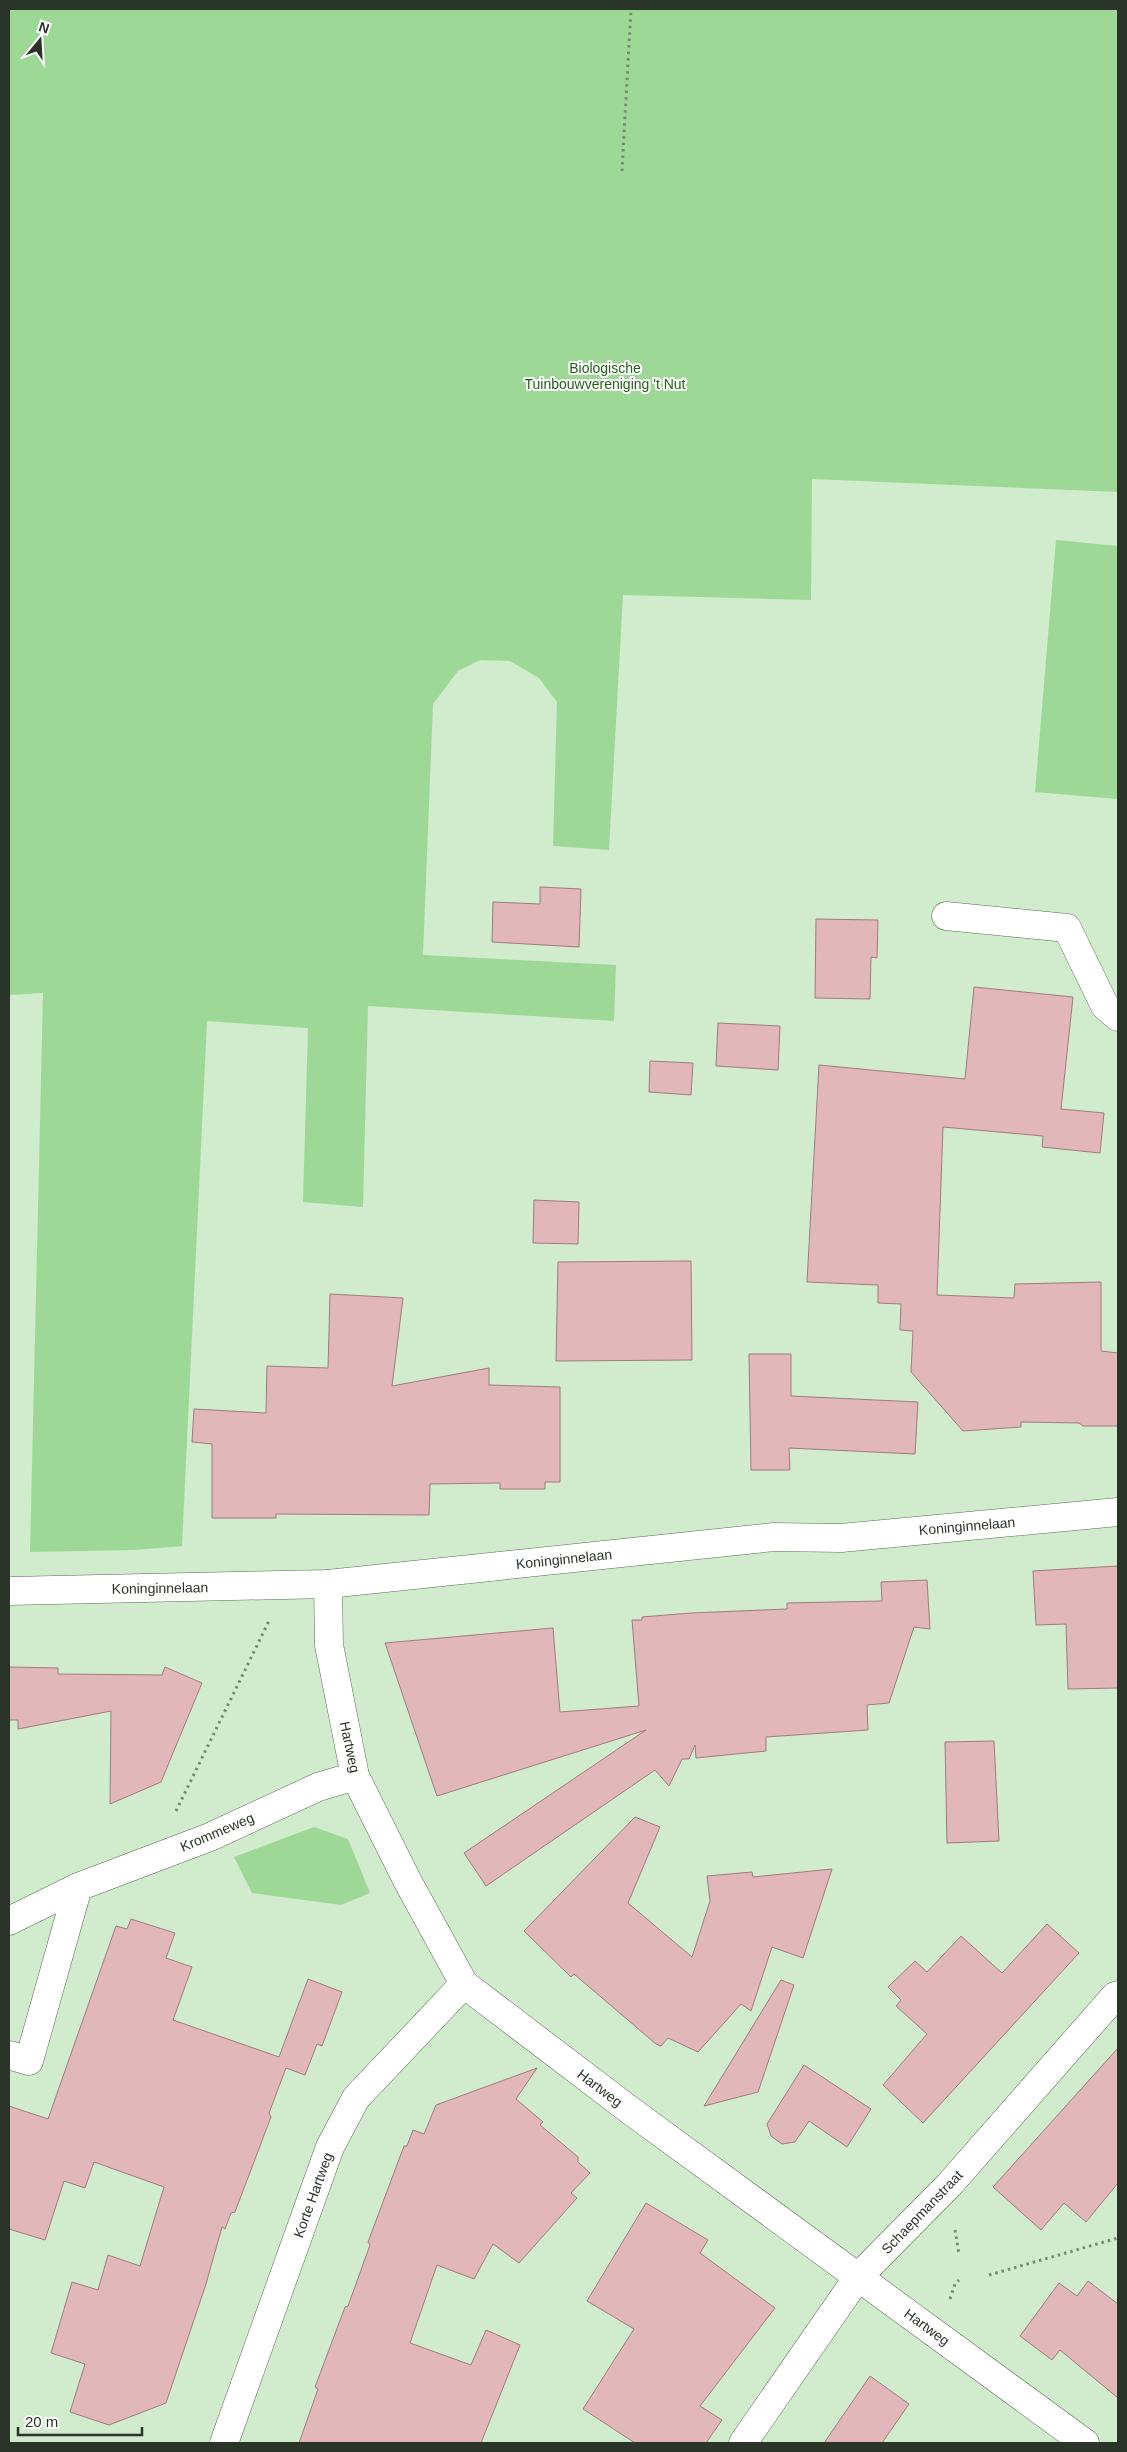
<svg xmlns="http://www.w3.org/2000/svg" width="1127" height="2452" font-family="Arial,sans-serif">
<rect width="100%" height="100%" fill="#d1ebcd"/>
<g fill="#9ed896">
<polygon points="9,9 1118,9 1118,492 812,479 811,600 623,595 609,850 553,846 557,702 539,678 510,661 480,660 458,671 433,704 423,955 616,965 614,1021 368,1006 363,1207 303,1202 308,1028 207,1021 182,1546 134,1550 30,1552 43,993 9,995"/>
<polygon points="1056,540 1118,546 1118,799 1035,792"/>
<polygon points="314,1827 348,1839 370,1893 341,1905 252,1893 234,1857"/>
</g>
<g fill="#e1b7b9" stroke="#a17b7c">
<polygon points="540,887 581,889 579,947 492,942 493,902 540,904"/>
<polygon points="816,919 878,920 877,958 871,957 870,999 815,998"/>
<polygon points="974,987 1073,997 1061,1109 1104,1113 1100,1153 1042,1147 1043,1136 943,1127 937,1295 1014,1298 1015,1284 1101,1282 1101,1351 1118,1353 1118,1426 1083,1426 1079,1423 1021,1422 1021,1427 963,1431 911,1372 913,1331 900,1330 901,1304 878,1303 878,1285 807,1282 819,1065 965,1079"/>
<polygon points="718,1023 780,1026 778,1070 716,1066"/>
<polygon points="650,1061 693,1063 691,1095 649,1092"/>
<polygon points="534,1200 579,1202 578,1244 533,1243"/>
<polygon points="691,1261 692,1360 556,1361 558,1262"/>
<polygon points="330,1294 403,1298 392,1386 489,1368 489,1385 560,1387 560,1482 545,1482 545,1489 500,1489 500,1483 430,1484 429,1515 276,1514 276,1518 212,1518 212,1444 192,1442 194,1409 266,1413 267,1366 328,1368"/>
<polygon points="749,1354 791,1354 791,1396 918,1402 915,1454 789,1448 790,1470 751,1470"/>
<polygon points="1118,1566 1118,1688 1068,1689 1066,1624 1036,1625 1033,1571"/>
<polygon points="927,1580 930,1629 914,1627 889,1703 867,1705 868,1730 766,1737 766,1751 696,1758 695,1745 689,1759 682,1759 669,1786 655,1770 486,1886 464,1853 646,1730 437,1796 385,1643 553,1628 560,1712 639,1706 632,1620 642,1620 642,1617 691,1613 787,1609 787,1603 882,1601 881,1582"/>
<polygon points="9,1667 58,1668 58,1674 162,1675 165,1667 202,1683 161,1782 110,1804 111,1711 18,1729 18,1720 9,1720"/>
<polygon points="994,1741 999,1841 947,1843 945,1742"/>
<polygon points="635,1817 660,1827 628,1903 692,1957 710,1901 707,1876 752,1872 753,1877 832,1869 803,1958 772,1947 751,2011 741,2004 698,2052 668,2038 661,2046 656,2044 574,1974 571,1977 524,1931"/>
<polygon points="131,1919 175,1933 166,1958 192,1967 173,2020 279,2057 308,1979 342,1992 322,2046 317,2044 305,2075 286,2068 269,2113 271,2117 235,2212 231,2213 225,2229 222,2227 206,2284 166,2403 109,2425 70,2412 85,2364 51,2353 72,2282 98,2290 108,2255 140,2266 164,2187 94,2162 85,2188 64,2181 45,2240 9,2229 9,2106 48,2119 116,1926 127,1929"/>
<polygon points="1047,1924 1079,1953 923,2123 883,2085 927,2034 896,2006 901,2000 888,1987 915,1961 927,1972 961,1936 1002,1973"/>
<polygon points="781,1980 794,1985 758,2092 704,2106"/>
<polygon points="1118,2048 1118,2183 1086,2222 1064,2203 1041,2230 993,2187"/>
<polygon points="804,2065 871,2109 847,2147 809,2121 795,2142 782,2144 771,2136 767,2124"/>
<polygon points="537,2068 516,2099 543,2122 540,2125 578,2157 578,2162 590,2173 571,2193 577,2198 519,2263 493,2244 474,2279 437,2265 410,2343 471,2365 486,2330 520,2345 481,2443 299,2443 318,2389 315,2387 345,2307 348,2306 370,2245 368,2242 404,2146 407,2146 413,2130 424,2134 436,2105"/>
<polygon points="646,2203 708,2240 700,2253 775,2308 700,2406 722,2420 706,2443 635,2443 583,2409 634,2329 587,2301"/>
<polygon points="1088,2281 1118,2304 1118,2398 1060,2350 1052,2360 1020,2336 1059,2283 1077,2296"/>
<polygon points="870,2376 909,2404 882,2443 824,2443"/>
</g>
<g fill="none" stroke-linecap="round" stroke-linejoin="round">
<defs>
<g id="minor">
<polyline points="946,916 1067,928 1105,1006 1118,1017"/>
<polyline points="328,1584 329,1645 355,1776 408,1882 464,1984 631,2111 1085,2443"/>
<polyline points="9,1591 328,1584 774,1537 841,1538 1118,1512"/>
<polyline points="9,1921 78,1887 210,1837 318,1787 355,1776"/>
<polyline points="9,2055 29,2061 78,1887"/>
<polyline points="224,2443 330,2147 356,2098 464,1984"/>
<polyline points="743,2443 858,2277 949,2185 1115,1996 1118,1995"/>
</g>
</defs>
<use href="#minor" stroke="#576d53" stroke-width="29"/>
<g stroke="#788a76" stroke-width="3" stroke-dasharray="2.5 4" stroke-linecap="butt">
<polyline points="622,171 631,9"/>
<polyline points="176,1811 269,1621"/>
<polyline points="955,2230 959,2254"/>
<polyline points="989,2275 1118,2238"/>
<polyline points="950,2299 955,2284 959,2280"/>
</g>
<use href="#minor" stroke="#fff" stroke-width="28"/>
</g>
<g text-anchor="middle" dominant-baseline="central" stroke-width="4" stroke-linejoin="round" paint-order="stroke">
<g font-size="14" fill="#206218" stroke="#fff">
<text x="605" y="368">Biologische<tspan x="605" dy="16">Tuinbouwvereniging 't Nut</tspan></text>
</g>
<g font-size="14" fill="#2a3429" stroke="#fff">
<text transform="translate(967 1526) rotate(-5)">Koninginnelaan</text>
<text transform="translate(564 1559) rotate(-6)">Koninginnelaan</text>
<text transform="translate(160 1588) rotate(-1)">Koninginnelaan</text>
<text transform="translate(350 1747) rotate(78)">Hartweg</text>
<text transform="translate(217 1832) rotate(-23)">Krommeweg</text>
<text transform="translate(600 2088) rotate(37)">Hartweg</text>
<text transform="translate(313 2195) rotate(-70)">Korte Hartweg</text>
<text transform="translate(922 2212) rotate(-46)">Schaepmanstraat</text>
<text transform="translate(927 2327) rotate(36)">Hartweg</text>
</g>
</g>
<rect width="1127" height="2452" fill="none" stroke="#2a3429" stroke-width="20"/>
<g transform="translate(40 40) rotate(18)" stroke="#ffffff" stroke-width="4" paint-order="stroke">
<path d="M0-4L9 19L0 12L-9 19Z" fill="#2a3429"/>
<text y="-8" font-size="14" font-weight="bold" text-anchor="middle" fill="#2a3429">N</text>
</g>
<path d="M18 2427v8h124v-8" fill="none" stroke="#2a3429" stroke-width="2.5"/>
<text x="25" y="2427" font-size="15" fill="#2a3429" stroke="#ffffff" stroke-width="4" paint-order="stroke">20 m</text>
</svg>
